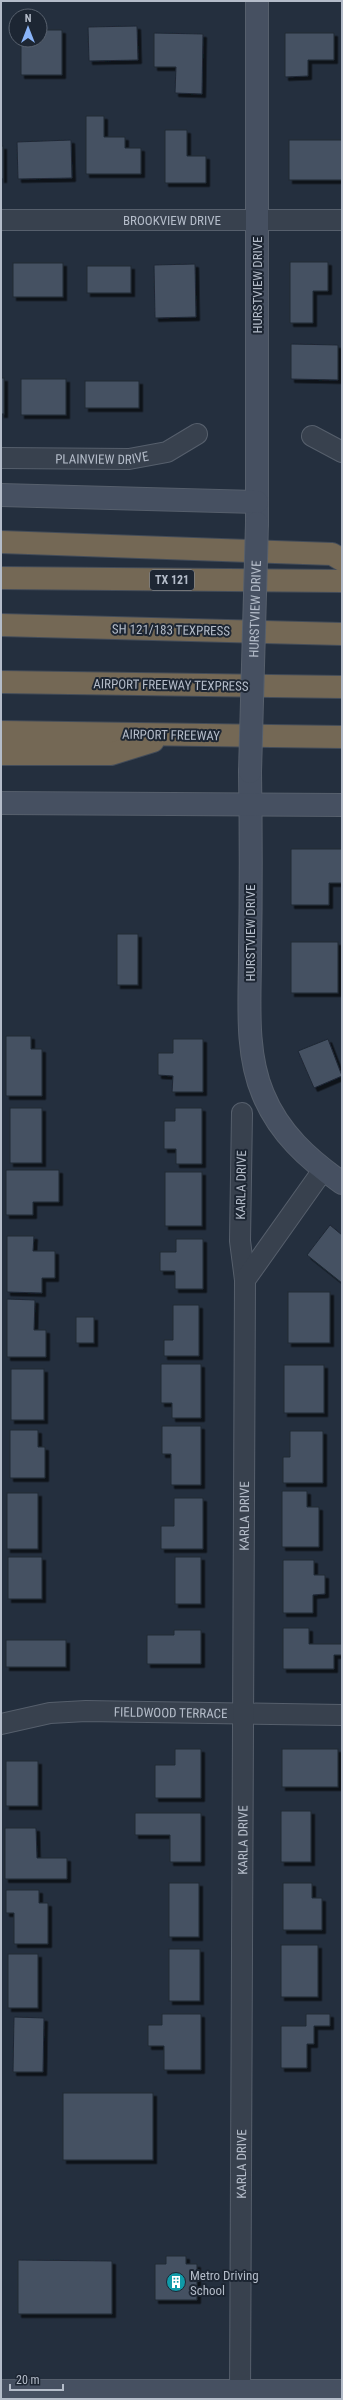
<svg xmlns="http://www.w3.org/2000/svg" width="343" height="2400" font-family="'Roboto Condensed',sans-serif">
<defs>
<filter id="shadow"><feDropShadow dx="3.5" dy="3.5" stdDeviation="0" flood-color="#0009"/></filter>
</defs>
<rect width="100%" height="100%" fill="#242f3e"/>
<g fill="#455162" stroke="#1f2835" filter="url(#shadow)">
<polygon points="137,26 138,60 89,61 88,27"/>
<polygon points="40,30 62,30 62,75 21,75 21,40 40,40"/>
<polygon points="154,33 203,34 202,94 175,93 176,67 154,67"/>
<polygon points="285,33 334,33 334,60 308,60 308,76 285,77"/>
<polygon points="86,116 104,116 104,137 125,137 125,148 141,148 141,174 86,174"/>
<polygon points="165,130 187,130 187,156 206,156 206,183 165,183"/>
<polygon points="71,140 72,178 18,179 17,142"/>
<rect x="289" y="140" width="53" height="40"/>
<rect x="1" y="146" width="2" height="33"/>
<polygon points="290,262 328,262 328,291 313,291 313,323 290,323"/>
<rect x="13" y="263" width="50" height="34"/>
<polygon points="195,264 196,317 155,318 154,265"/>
<rect x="87" y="266" width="44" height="27"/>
<polygon points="291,344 338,345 338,380 291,379"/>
<rect x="1" y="378" width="3" height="36"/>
<rect x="21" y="379" width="45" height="36"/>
<rect x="85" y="381" width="54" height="27"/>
<polygon points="291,849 342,849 342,883 329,883 329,905 291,905"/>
<rect x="117" y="934" width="21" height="51"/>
<rect x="291" y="942" width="47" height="51"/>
<polygon points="6,1036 31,1036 31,1049 42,1049 42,1096 6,1096"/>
<polygon points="173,1039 203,1039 203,1092 172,1092 173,1076 158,1075 158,1053 173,1053"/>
<polygon points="328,1039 342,1076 314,1088 298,1051"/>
<rect x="10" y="1108" width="32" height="55"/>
<polygon points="175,1108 202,1108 202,1164 176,1164 176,1149 164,1149 164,1121 175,1121"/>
<polygon points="6,1170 59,1170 59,1202 33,1202 33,1215 6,1215"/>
<rect x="165" y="1172" width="37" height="54"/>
<polygon points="330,1225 342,1235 342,1283 307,1255"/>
<polygon points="7,1236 34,1236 33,1251 55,1251 55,1278 42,1278 42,1293 7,1292"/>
<polygon points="176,1239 203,1239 203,1289 175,1289 175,1271 160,1271 160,1252 176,1252"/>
<rect x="288" y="1292" width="42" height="51"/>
<polygon points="7,1299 35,1300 34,1330 46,1330 46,1357 7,1357"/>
<polygon points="173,1305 199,1305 199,1356 164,1356 164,1340 173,1340"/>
<rect x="76" y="1317" width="18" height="26"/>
<polygon points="161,1364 201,1364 201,1418 172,1418 172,1403 161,1403"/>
<rect x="284" y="1365" width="40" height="48"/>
<rect x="11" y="1369" width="33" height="51"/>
<polygon points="162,1426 201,1426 201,1485 171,1485 171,1454 162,1454"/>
<polygon points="10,1430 38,1430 38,1447 45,1447 45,1478 10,1478"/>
<polygon points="290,1431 323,1431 323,1483 283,1483 283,1457 290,1457"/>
<polygon points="282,1491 307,1491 307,1507 319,1507 319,1547 282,1547"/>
<rect x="7" y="1493" width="31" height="56"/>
<polygon points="174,1498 203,1498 203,1549 161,1549 161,1526 174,1526"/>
<rect x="8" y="1557" width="34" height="42"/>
<rect x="175" y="1557" width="26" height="47"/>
<polygon points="283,1560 314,1560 314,1575 325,1575 325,1594 313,1595 313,1613 283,1613"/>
<polygon points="283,1628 309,1628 309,1644 342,1644 342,1655 334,1655 334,1669 283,1669"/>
<polygon points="174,1630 201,1630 201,1664 147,1664 147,1635 174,1635"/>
<rect x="6" y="1640" width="60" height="27"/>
<polygon points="175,1749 201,1749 201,1798 155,1798 155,1765 175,1765"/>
<rect x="282" y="1749" width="56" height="38"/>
<rect x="6" y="1761" width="32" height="45"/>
<rect x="281" y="1811" width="30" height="51"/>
<polygon points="135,1813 201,1813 201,1862 170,1862 170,1835 135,1835"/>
<polygon points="5,1828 36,1828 37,1858 67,1858 67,1879 5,1879"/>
<rect x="169" y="1883" width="30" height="54"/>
<polygon points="283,1883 312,1883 312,1898 322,1898 322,1930 283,1930"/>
<polygon points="6,1890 39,1890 39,1903 48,1903 48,1944 14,1944 14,1913 6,1913"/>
<rect x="281" y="1945" width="37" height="52"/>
<rect x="169" y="1949" width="31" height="52"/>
<rect x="8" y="1954" width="30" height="54"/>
<polygon points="162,2014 201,2014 201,2070 164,2070 164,2046 148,2046 148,2025 162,2025"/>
<polygon points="306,2014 330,2014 330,2026 314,2026 314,2044 307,2044 307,2068 281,2068 281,2026 306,2026"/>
<polygon points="14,2017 44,2018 43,2072 13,2072"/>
<rect x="63" y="2093" width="90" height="67"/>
<polygon points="166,2256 186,2256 186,2264 197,2264 197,2300 155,2300 155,2264 166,2264"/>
<polygon points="18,2260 112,2261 112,2314 18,2314"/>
</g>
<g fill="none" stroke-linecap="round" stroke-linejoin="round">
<defs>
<g id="street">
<path id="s1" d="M1,220H342"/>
<polyline points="312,436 342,452"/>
<path id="s2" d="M1,458L129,459L167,452L197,434"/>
<polyline points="242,1113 240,1241 245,1280"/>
<path id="s3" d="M1,1724L50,1713L86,1711L342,1715"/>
<path id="s4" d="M240,2399L245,1280L323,1170"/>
</g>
<g id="secondary">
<polyline points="257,1 257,523"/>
<polyline points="1,495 257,502"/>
<path d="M250,772C251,833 251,893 250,954C250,999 245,1052 263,1094C279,1133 308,1159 342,1183"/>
<polyline points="1,803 342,805"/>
<polyline points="1,2391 342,2391"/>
</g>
<g id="highway">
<polyline points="1,542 332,554 342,560"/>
<polyline points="1,578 342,581"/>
<polyline points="1,625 342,634"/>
<polyline points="1,682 342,687"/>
<polyline points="1,732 342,737"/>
<polyline points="1,754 111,754 153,741"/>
</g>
</defs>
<use href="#street" stroke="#565f6c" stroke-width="22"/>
<use href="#secondary" stroke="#565f6c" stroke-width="24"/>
<use href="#highway" stroke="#434c59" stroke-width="24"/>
<use href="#street" stroke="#38414e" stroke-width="20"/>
<use href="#secondary" stroke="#465061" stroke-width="22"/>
<use href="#highway" stroke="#746855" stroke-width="22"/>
<defs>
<g id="secondary-bridge">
<path id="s5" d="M250,772L257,523"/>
</g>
</defs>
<use href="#secondary-bridge" stroke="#565f6c" stroke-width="24" stroke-linecap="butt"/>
<use href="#secondary-bridge" stroke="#465061" stroke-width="22"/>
</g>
<defs>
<symbol id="building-disc" viewBox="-11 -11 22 22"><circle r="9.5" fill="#0f9aa8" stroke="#1d2633"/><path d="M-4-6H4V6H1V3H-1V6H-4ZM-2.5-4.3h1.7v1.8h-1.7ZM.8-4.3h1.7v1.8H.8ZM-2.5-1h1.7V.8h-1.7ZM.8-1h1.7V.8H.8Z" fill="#fff"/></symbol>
</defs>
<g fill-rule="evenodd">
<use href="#building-disc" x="165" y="2271" width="22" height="22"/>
</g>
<g text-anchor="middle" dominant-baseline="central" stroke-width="4" stroke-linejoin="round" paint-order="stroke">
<rect fill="#1d2633" stroke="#878f9c" stroke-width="1" x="150" y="570" width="44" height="20" rx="3"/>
<g font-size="12" font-weight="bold" fill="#b4bcc9">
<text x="172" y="580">TX 121</text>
</g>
<g font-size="13" fill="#b4bcc9" stroke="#1d2633">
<text stroke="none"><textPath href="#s1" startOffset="171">BROOKVIEW DRIVE</textPath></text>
<text transform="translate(257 285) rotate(-90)">HURSTVIEW DRIVE</text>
<text stroke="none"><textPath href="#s2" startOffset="101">PLAINVIEW DRIVE</textPath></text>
<text stroke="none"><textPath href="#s5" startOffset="163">HURSTVIEW DRIVE</textPath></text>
<text transform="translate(171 630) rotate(1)">SH 121/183 TEXPRESS</text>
<text transform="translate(171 685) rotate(1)">AIRPORT FREEWAY TEXPRESS</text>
<text transform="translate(171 735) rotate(1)">AIRPORT FREEWAY</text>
<text transform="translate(250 933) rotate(-90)">HURSTVIEW DRIVE</text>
<text transform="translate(241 1185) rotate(-89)">KARLA DRIVE</text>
<text stroke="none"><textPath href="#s4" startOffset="883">KARLA DRIVE</textPath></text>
<text stroke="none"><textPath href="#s3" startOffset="171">FIELDWOOD TERRACE</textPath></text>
<text stroke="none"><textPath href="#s4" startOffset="559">KARLA DRIVE</textPath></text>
<text stroke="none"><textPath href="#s4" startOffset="235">KARLA DRIVE</textPath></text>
</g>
<g font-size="13" fill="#b4bcc9" stroke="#1d2633" text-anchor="start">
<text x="190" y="2275">Metro Driving<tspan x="190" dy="15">School</tspan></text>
</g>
</g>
<rect width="343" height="2400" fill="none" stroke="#b4bcc9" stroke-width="4"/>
<g transform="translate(28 28)"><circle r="19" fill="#1d2633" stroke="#59626f"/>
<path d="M0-3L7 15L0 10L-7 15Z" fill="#8ab4f8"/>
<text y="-6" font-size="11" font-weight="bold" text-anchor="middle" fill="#b4bcc9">N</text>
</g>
<path d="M10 2384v6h53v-6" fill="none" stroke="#b4bcc9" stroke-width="2"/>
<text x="16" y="2384" font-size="12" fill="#b4bcc9" stroke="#1d2633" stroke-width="3" paint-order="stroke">20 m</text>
</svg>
